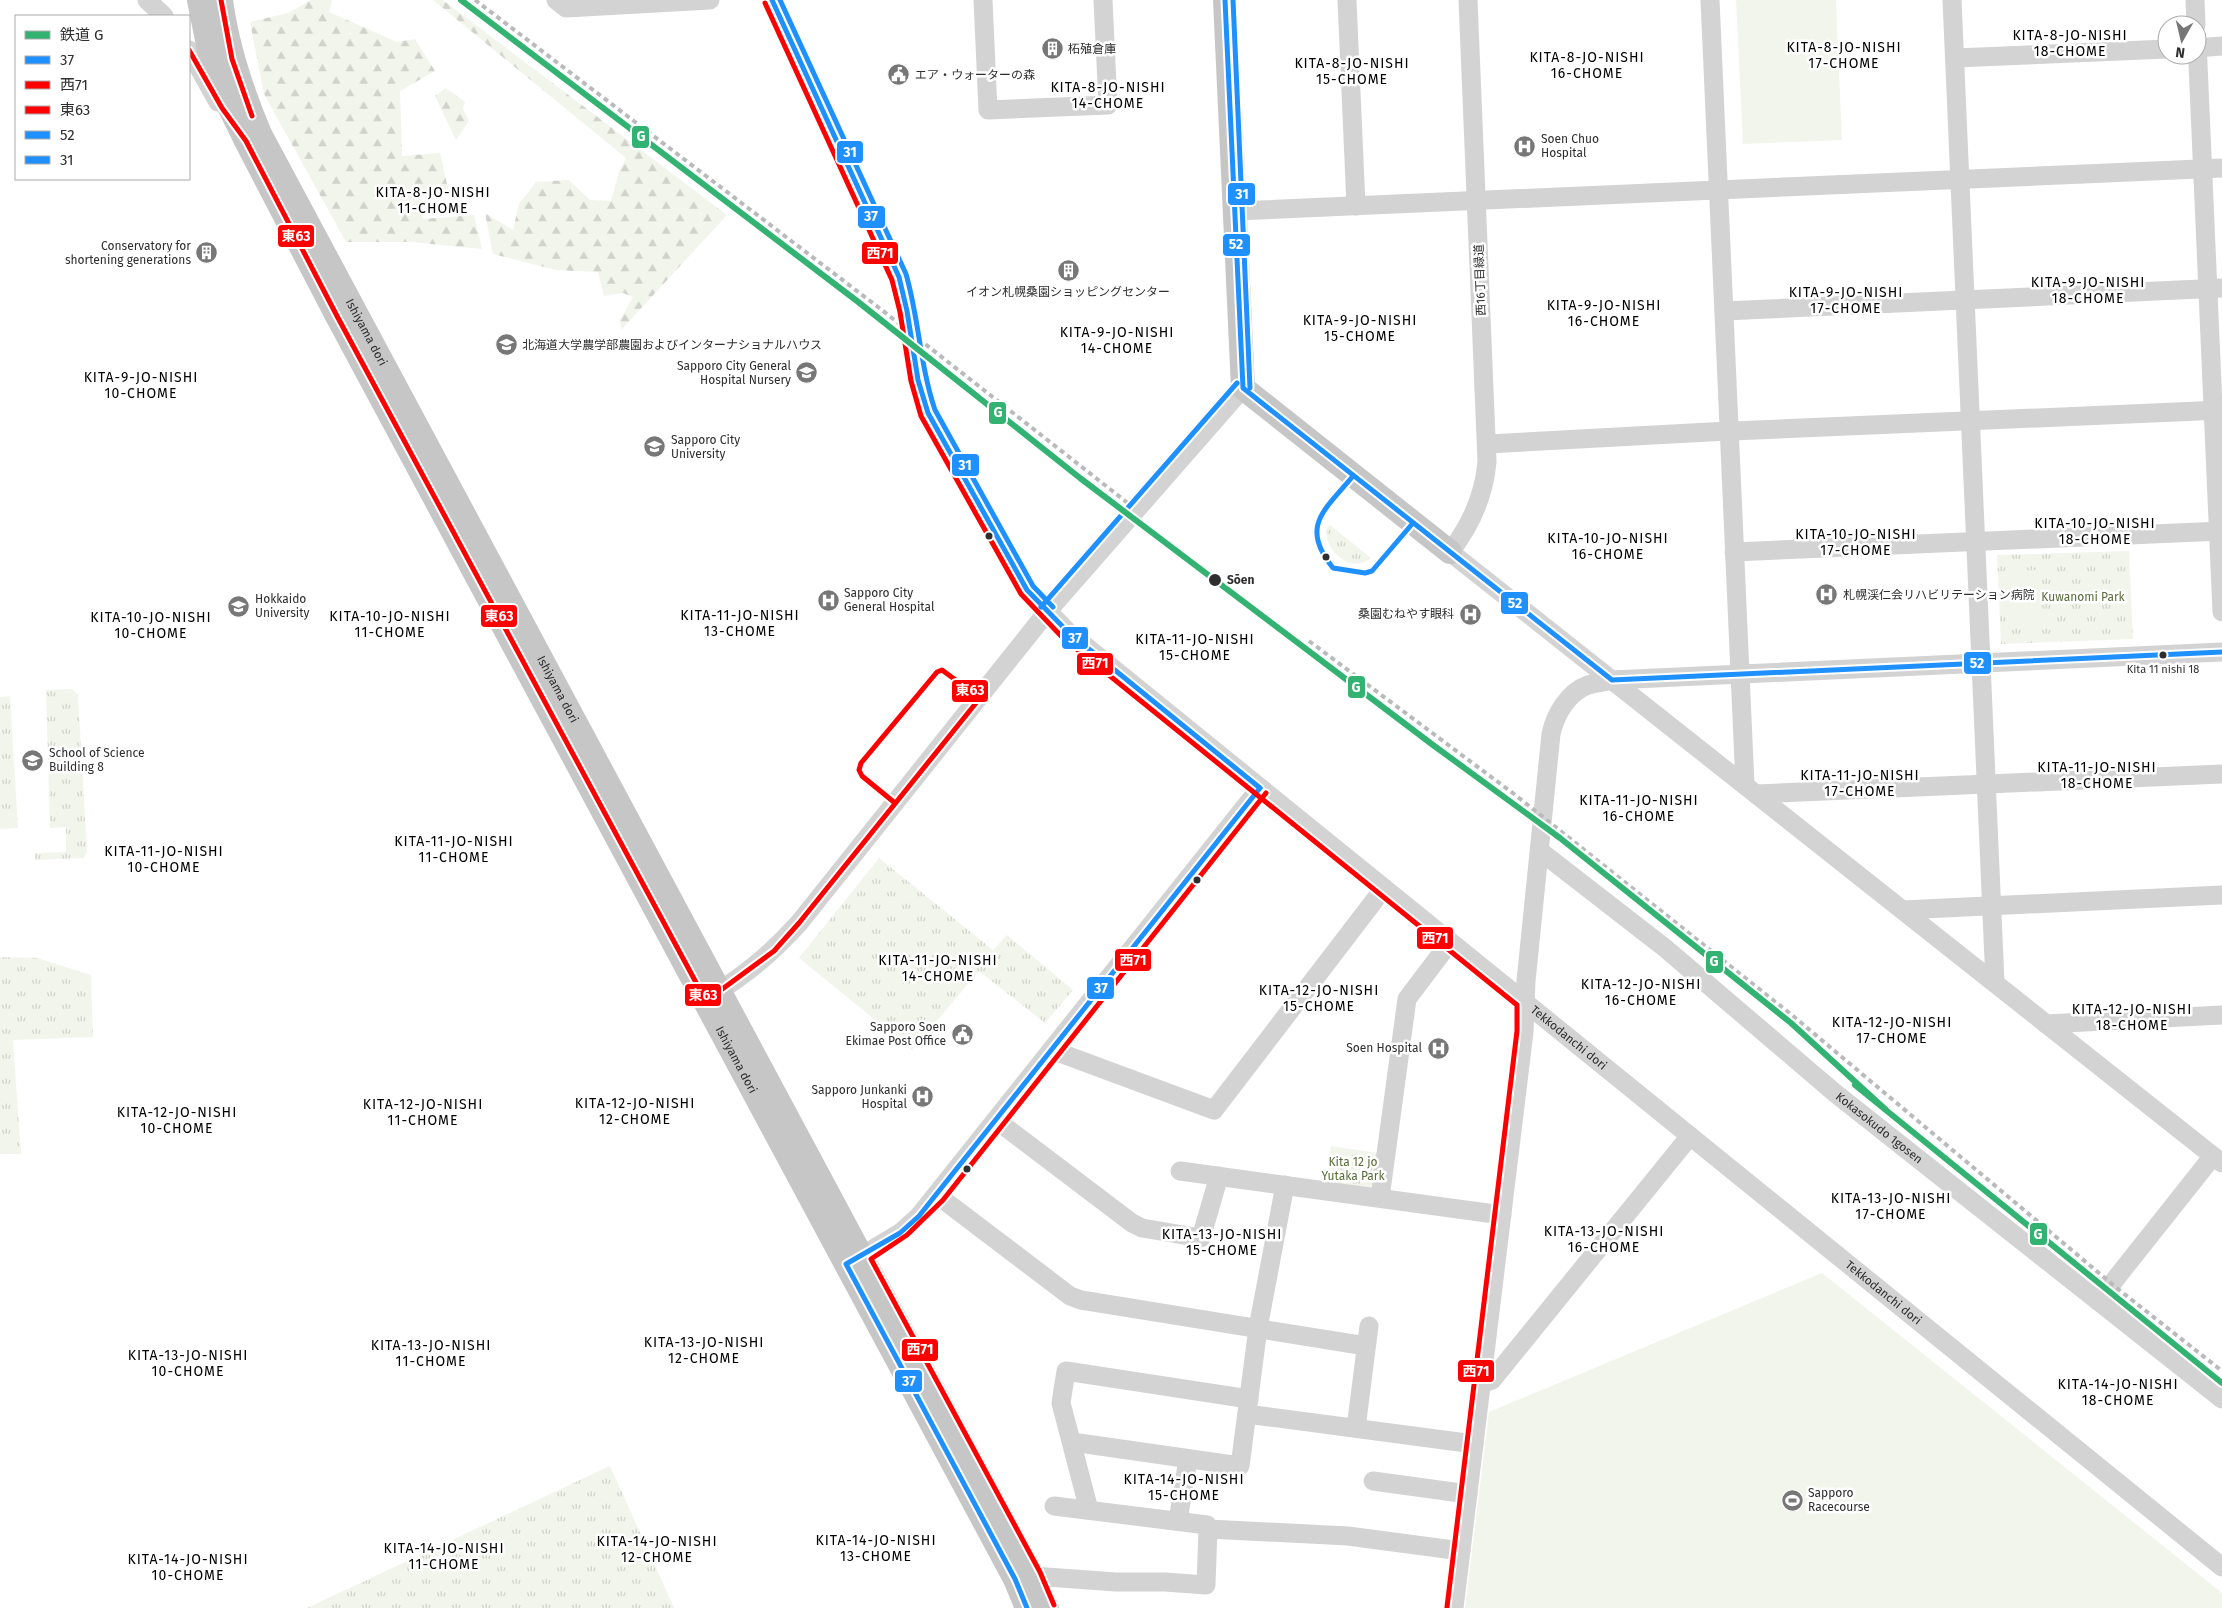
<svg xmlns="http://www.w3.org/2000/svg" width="2222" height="1608" font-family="'Fira Sans','Noto Sans JP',sans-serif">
<defs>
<pattern id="grass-tufts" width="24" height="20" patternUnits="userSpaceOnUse" patternTransform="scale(1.25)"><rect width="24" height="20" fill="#f2f5ec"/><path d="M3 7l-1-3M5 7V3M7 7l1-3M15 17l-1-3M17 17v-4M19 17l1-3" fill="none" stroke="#d0d2cb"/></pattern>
<pattern id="forest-firs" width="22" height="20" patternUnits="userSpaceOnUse" patternTransform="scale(1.25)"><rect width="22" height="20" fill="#f2f5ec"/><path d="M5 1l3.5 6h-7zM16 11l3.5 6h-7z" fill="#d0d2cb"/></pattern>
</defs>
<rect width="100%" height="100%" fill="#fff"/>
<g fill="url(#grass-tufts)">
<path d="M1330,525L1371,558C1352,575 1323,551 1327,528Z"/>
<polygon points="2129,551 2133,639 2001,644 1997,555"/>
<polygon points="72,689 78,695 87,852 84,858 35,860 35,853 66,852 66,827 50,828 46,690"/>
<polygon points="10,696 18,828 0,829 0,697"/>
<polygon points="879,858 993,950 1007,935 1073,990 1045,1023 979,971 912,1050 799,958"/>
<polygon points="0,957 37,958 91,975 93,1037 13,1040 21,1154 0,1154"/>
<polygon points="1331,1146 1378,1153 1373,1189 1326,1186"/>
<polygon points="610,1466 674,1608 307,1608"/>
</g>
<g fill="url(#forest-firs)">
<polygon points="311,0 332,0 329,12 397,42 415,39 435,71 400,91 402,156 440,153 449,193 421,197 423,219 474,215 482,249 412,242 346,242 264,94 250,22 288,13"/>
<polygon points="433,0 443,0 727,215 621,330 620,320 633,297 623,293 604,296 598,272 556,270 493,254 485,213 513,230 519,204 536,182 569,180 590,200 611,201 619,172 626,158"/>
<polygon points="446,88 465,102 463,109 469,121 456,140 435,96"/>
</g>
<g fill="#f2f5ec">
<polygon points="1736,0 1836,0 1842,140 1743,144"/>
<polygon points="2039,570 2040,623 2006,624 2004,571"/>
<polygon points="1822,1273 2222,1593 2222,1608 1465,1608 1489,1412"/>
</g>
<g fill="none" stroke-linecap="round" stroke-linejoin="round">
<g stroke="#d3d3d3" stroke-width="19">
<polyline points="147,0 164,16"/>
<polyline points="556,0 566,8 710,0"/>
<path id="s1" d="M772,0L899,277C914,322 911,369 928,413L1027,590L1068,632L2222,1567"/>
<polyline points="983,0 988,110 1108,105 1103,0"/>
<polyline points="1347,0 1356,206"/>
<path d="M1468,0L1487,462C1484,496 1471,525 1450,552L2222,1163"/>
<polyline points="1710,0 1745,785"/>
<polyline points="1952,0 1995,983"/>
<polyline points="2195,0 2196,25"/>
<polyline points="2197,41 2222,612"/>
<polyline points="2197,48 2222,46"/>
<polyline points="189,50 218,102"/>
<polyline points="1955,58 2167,49"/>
<polyline points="1235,211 2222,168"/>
<polyline points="1724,311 2222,288"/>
<polyline points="1487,444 1709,432 2222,410"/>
<polyline points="1734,552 2222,531"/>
<polyline points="1756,794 2222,774"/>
<path id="s2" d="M1540,851L1665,948L1835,1093L2222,1399"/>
<polyline points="1903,910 2222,895"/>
<path d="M709,998C746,974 769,956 799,923L1047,612L1243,388"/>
<polyline points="2046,1024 2222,1015"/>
<polyline points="1052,1050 1214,1110 1384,888"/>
<polyline points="996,1120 1132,1223 1142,1228 1201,1238 1219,1176"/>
<polyline points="1180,1171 1502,1215"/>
<polyline points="937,1195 1070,1296 1081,1300 1366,1346"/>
<polyline points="1380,1198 1407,999 1450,942"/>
<polyline points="850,1263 900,1233 919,1216 1260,788"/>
<polyline points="2098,1301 2213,1156"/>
<polyline points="1481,1384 1492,1380 1690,1136"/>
<polyline points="1247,1414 1474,1444"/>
<polyline points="1356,1428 1369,1326"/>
<polyline points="1072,1442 1240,1466 1258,1328 1285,1185"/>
<polyline points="1373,1481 1468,1494"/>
<polyline points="1054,1506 1207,1525 1208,1529 1348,1536 1461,1551"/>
<polyline points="1089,1510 1061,1403 1066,1371 1249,1399"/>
<polyline points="1178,1521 1188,1459"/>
<polyline points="1033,1576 1116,1582 1165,1582 1206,1585 1208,1529"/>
<path d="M1454,1608L1524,1032L1526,981L1551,734C1555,715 1568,692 1588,685C1595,683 1604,682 1612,680L2222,652"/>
</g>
<g stroke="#c6c6c6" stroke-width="24">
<path id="s3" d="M199,0L212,64L226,100L246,141L337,316L1015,1579L1027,1608"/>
<path id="s4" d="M221,0C227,47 242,91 260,134L1033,1576L1047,1608"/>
<polyline points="1225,0 1243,388 1450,552"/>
</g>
<g stroke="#bababa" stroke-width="4" stroke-dasharray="5 4" stroke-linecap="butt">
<polyline points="475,0 878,307 1129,504"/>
<polyline points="1309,641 1514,794 1793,1016 2118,1289 2222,1371"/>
</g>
<defs>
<g id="bus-1">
<polyline points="772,0 899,277 907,311 918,380 928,413 1027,590 1068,632 1260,788"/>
<polyline points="1027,1608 1015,1579 846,1264 900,1233 919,1216 1260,788"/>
</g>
<g id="bus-2">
<polyline points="765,3 892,280 900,312 911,381 921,416 1021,594 1063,638 1517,1005 1517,1031 1447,1607"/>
<polyline points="1054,1605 1040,1572 871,1259 907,1235 943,1200 1266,793"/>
</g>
<g id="bus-3">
<polyline points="221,0 232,59 252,116"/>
<polyline points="189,50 222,108 246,141 337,316 706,1001 774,951 799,923 980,698 942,670 937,672 861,763 859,770 862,776 895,803"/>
</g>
<g id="bus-4">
<polyline points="1225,0 1243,388 1612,680 2222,652"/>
<path d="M1353,476C1325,510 1299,526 1333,568L1365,573L1372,571L1413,523"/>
</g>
<g id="bus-5">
<path d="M780,0L906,274C919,319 920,366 935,410L1033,586L1053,607"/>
<polyline points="1233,0 1250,388"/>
<polyline points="1041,607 1237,383"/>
</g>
</defs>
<use href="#bus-1" stroke="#fff" stroke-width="9"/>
<use href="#bus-2" stroke="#fff" stroke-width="9"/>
<use href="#bus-3" stroke="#fff" stroke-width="9"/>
<use href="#bus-4" stroke="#fff" stroke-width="9"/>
<use href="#bus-5" stroke="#fff" stroke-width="9"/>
<use href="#bus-1" stroke="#1e90ff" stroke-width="5"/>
<use href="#bus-2" stroke="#f00" stroke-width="5"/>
<use href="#bus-3" stroke="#f00" stroke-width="5"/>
<use href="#bus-4" stroke="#1e90ff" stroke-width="5"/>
<use href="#bus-5" stroke="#1e90ff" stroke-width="5"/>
<defs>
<g id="rail-1">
<polyline points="461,0 857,301 1080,478 1433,745 1560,838 1791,1023 1885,1109"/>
<polyline points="1855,1085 2222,1383"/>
</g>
</defs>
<use href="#rail-1" stroke="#fff" stroke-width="10"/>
<use href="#rail-1" stroke="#32b372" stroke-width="6"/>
</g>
<defs>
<symbol id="building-disc" viewBox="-11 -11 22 22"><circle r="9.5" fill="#777" stroke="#fff"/><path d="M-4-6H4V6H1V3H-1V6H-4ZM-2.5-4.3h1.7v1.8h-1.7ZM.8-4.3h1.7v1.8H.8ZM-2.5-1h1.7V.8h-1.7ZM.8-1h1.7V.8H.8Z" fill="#fff"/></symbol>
<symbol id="civic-disc" viewBox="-11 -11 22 22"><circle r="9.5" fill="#777" stroke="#fff"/><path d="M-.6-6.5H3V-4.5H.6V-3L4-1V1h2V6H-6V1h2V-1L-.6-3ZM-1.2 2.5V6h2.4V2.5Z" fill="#fff"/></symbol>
<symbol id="hospital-disc" viewBox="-11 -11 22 22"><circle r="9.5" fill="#777" stroke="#fff"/><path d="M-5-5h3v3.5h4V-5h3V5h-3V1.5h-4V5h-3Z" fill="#fff"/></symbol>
<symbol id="university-disc" viewBox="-11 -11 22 22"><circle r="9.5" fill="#777" stroke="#fff"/><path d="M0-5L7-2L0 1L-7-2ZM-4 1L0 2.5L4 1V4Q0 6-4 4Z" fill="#fff"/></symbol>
<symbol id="school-disc" viewBox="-11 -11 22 22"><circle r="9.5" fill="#777" stroke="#fff"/><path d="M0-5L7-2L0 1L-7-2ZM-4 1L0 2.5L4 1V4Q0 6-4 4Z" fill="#fff"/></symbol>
<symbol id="stadium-disc" viewBox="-11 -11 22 22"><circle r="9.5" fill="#777" stroke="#fff"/><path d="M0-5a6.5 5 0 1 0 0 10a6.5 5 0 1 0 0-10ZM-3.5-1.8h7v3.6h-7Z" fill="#fff"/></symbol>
</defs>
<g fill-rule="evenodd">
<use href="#building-disc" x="1040" y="36" width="25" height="25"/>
<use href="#civic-disc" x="886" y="62" width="25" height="25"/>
<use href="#hospital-disc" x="1512" y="134" width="25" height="25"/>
<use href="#building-disc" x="194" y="240" width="25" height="25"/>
<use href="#building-disc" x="1056" y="258" width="25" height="25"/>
<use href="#university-disc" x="494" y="332" width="25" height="25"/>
<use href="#school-disc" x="794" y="360" width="25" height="25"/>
<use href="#school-disc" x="642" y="434" width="25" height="25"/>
<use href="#hospital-disc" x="1814" y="582" width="25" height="25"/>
<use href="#hospital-disc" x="816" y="588" width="25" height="25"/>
<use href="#university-disc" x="226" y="594" width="25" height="25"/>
<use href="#hospital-disc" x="1458" y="602" width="25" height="25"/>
<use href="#university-disc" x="20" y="748" width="25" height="25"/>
<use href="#civic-disc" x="950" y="1022" width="25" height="25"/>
<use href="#hospital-disc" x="1426" y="1036" width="25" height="25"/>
<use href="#hospital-disc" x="910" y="1084" width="25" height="25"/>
<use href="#stadium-disc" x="1780" y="1488" width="25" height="25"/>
</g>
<g fill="#2e2e2e" stroke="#fff" stroke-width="2">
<circle cx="989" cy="536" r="4.5"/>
<circle cx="1326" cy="557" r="4.5"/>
<circle cx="1215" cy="580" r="7"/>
<circle cx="2163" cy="655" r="4.5"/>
<circle cx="1197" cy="880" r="4.5"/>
<circle cx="967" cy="1169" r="4.5"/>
</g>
<g text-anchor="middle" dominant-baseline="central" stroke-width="5" stroke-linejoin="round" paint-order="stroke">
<g font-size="11" fill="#2e2e2e" stroke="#fff">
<text x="2163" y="669">Kita 11 nishi 18</text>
</g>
<g font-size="12" fill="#2e2e2e" stroke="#fff" text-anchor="start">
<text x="1068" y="49">柘殖倉庫</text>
<text x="915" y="75">エア・ウォーターの森</text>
<text x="1541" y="139">Soen Chuo<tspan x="1541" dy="14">Hospital</tspan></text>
<text x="191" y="246" text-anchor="end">Conservatory for<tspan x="191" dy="14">shortening generations</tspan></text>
<text x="1068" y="292" text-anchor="middle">イオン札幌桑園ショッピングセンター</text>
<text x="522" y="345">北海道大学農学部農園およびインターナショナルハウス</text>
<text x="791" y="366" text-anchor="end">Sapporo City General<tspan x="791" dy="14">Hospital Nursery</tspan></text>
<text x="671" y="440">Sapporo City<tspan x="671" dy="14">University</tspan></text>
<text x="844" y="593">Sapporo City<tspan x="844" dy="14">General Hospital</tspan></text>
<text x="1843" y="595">札幌渓仁会リハビリテーション病院</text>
<text x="255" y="599">Hokkaido<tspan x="255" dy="14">University</tspan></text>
<text x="1454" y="614" text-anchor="end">桑園むねやす眼科</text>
<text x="49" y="753">School of Science<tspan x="49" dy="14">Building 8</tspan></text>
<text x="946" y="1027" text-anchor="end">Sapporo Soen<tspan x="946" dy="14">Ekimae Post Office</tspan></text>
<text x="1422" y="1048" text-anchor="end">Soen Hospital</text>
<text x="907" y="1090" text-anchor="end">Sapporo Junkanki<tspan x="907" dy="14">Hospital</tspan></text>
<text x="1808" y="1493">Sapporo<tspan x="1808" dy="14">Racecourse</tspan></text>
</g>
<g font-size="12" fill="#2e2e2e" stroke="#fff">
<text transform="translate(1480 280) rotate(-92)">西16丁目緑道</text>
<text stroke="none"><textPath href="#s4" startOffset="365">Ishiyama dori</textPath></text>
<text stroke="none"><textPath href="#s4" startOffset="770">Ishiyama dori</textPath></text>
<text stroke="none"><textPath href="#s1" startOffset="1350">Tekkodanchi dori</textPath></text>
<text stroke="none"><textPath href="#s3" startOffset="1191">Ishiyama dori</textPath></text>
<text stroke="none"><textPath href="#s2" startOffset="438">Kokasokudo 1gosen</textPath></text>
<text stroke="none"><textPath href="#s1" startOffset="1755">Tekkodanchi dori</textPath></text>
</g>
<g font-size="12" font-weight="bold" fill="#2e2e2e" stroke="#fff" text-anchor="start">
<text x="1227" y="580">Sōen</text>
</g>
<g font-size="12" fill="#596c3a" stroke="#fff">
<text x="2083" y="597">Kuwanomi Park</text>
<text x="1353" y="1162">Kita 12 jo<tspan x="1353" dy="14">Yutaka Park</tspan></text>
</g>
<g font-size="14" letter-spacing="1" fill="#000" stroke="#fff">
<text x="2070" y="35">KITA-8-JO-NISHI<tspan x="2070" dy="16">18-CHOME</tspan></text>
<text x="1844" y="47">KITA-8-JO-NISHI<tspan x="1844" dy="16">17-CHOME</tspan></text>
<text x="1587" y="57">KITA-8-JO-NISHI<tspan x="1587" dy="16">16-CHOME</tspan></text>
<text x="1352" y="63">KITA-8-JO-NISHI<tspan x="1352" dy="16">15-CHOME</tspan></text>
<text x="1108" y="87">KITA-8-JO-NISHI<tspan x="1108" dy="16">14-CHOME</tspan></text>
<text x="433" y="192">KITA-8-JO-NISHI<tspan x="433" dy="16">11-CHOME</tspan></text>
<text x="2088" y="282">KITA-9-JO-NISHI<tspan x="2088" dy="16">18-CHOME</tspan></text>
<text x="1846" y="292">KITA-9-JO-NISHI<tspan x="1846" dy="16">17-CHOME</tspan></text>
<text x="1604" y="305">KITA-9-JO-NISHI<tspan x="1604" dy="16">16-CHOME</tspan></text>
<text x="1360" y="320">KITA-9-JO-NISHI<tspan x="1360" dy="16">15-CHOME</tspan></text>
<text x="1117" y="332">KITA-9-JO-NISHI<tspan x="1117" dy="16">14-CHOME</tspan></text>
<text x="141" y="377">KITA-9-JO-NISHI<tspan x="141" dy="16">10-CHOME</tspan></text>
<text x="2095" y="523">KITA-10-JO-NISHI<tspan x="2095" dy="16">18-CHOME</tspan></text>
<text x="1856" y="534">KITA-10-JO-NISHI<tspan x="1856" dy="16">17-CHOME</tspan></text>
<text x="1608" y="538">KITA-10-JO-NISHI<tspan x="1608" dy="16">16-CHOME</tspan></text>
<text x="740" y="615">KITA-11-JO-NISHI<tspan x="740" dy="16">13-CHOME</tspan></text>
<text x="390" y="616">KITA-10-JO-NISHI<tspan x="390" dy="16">11-CHOME</tspan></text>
<text x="151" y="617">KITA-10-JO-NISHI<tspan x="151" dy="16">10-CHOME</tspan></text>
<text x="1195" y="639">KITA-11-JO-NISHI<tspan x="1195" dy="16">15-CHOME</tspan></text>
<text x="2097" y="767">KITA-11-JO-NISHI<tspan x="2097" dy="16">18-CHOME</tspan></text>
<text x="1860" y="775">KITA-11-JO-NISHI<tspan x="1860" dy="16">17-CHOME</tspan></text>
<text x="1639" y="800">KITA-11-JO-NISHI<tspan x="1639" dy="16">16-CHOME</tspan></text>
<text x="454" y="841">KITA-11-JO-NISHI<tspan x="454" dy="16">11-CHOME</tspan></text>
<text x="164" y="851">KITA-11-JO-NISHI<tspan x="164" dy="16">10-CHOME</tspan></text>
<text x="938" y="960">KITA-11-JO-NISHI<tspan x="938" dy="16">14-CHOME</tspan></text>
<text x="1641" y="984">KITA-12-JO-NISHI<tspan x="1641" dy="16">16-CHOME</tspan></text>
<text x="1319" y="990">KITA-12-JO-NISHI<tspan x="1319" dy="16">15-CHOME</tspan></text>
<text x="2132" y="1009">KITA-12-JO-NISHI<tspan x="2132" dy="16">18-CHOME</tspan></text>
<text x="1892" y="1022">KITA-12-JO-NISHI<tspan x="1892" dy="16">17-CHOME</tspan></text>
<text x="635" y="1103">KITA-12-JO-NISHI<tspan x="635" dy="16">12-CHOME</tspan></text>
<text x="423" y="1104">KITA-12-JO-NISHI<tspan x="423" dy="16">11-CHOME</tspan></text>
<text x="177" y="1112">KITA-12-JO-NISHI<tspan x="177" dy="16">10-CHOME</tspan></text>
<text x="1891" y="1198">KITA-13-JO-NISHI<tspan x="1891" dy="16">17-CHOME</tspan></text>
<text x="1604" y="1231">KITA-13-JO-NISHI<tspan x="1604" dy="16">16-CHOME</tspan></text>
<text x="1222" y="1234">KITA-13-JO-NISHI<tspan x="1222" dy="16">15-CHOME</tspan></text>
<text x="704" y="1342">KITA-13-JO-NISHI<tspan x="704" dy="16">12-CHOME</tspan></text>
<text x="431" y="1345">KITA-13-JO-NISHI<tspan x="431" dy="16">11-CHOME</tspan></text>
<text x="188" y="1355">KITA-13-JO-NISHI<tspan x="188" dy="16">10-CHOME</tspan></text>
<text x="2118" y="1384">KITA-14-JO-NISHI<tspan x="2118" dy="16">18-CHOME</tspan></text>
<text x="1184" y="1479">KITA-14-JO-NISHI<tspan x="1184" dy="16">15-CHOME</tspan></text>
<text x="876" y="1540">KITA-14-JO-NISHI<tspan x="876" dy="16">13-CHOME</tspan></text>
<text x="657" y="1541">KITA-14-JO-NISHI<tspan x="657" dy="16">12-CHOME</tspan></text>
<text x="444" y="1548">KITA-14-JO-NISHI<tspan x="444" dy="16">11-CHOME</tspan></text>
<text x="188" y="1559">KITA-14-JO-NISHI<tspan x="188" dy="16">10-CHOME</tspan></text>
</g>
</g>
<g stroke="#fff" stroke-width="2">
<rect x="631" y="125" width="19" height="24" rx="5" fill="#32b372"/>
<rect x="836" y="140" width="28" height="24" rx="5" fill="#1e90ff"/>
<rect x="1227" y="182" width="29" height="24" rx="5" fill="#1e90ff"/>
<rect x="857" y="205" width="29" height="24" rx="5" fill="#1e90ff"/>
<rect x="277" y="224" width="38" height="24" rx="5" fill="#f00"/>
<rect x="1222" y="233" width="29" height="24" rx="5" fill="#1e90ff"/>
<rect x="861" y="241" width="38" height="24" rx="5" fill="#f00"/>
<rect x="988" y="401" width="19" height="24" rx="5" fill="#32b372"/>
<rect x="951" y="453" width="29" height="24" rx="5" fill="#1e90ff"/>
<rect x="1500" y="591" width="29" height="24" rx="5" fill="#1e90ff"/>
<rect x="480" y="604" width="38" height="24" rx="5" fill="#f00"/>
<rect x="1061" y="626" width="28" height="24" rx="5" fill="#1e90ff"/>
<rect x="1963" y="651" width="29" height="24" rx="5" fill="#1e90ff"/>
<rect x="1076" y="652" width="38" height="24" rx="5" fill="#f00"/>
<rect x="1347" y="675" width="19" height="24" rx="5" fill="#32b372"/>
<rect x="951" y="679" width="38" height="24" rx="5" fill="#f00"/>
<rect x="1416" y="926" width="38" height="24" rx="5" fill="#f00"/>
<rect x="1114" y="948" width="38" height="24" rx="5" fill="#f00"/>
<rect x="1705" y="950" width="19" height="24" rx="5" fill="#32b372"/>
<rect x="1086" y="976" width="29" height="24" rx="5" fill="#1e90ff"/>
<rect x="684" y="983" width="38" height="24" rx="5" fill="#f00"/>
<rect x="2029" y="1222" width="19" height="24" rx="5" fill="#32b372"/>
<rect x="901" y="1338" width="38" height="24" rx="5" fill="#f00"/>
<rect x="1457" y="1359" width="38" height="24" rx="5" fill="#f00"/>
<rect x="894" y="1369" width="29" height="24" rx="5" fill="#1e90ff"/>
</g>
<g font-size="14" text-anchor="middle" font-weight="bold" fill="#fff">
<text x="641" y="141">G</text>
<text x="850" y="157">31</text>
<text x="1242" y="199">31</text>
<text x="871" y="221">37</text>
<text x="296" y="241">東63</text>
<text x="1236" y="249">52</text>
<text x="880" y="258">西71</text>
<text x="998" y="417">G</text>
<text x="965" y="470">31</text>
<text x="1515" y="608">52</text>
<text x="499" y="621">東63</text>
<text x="1075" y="643">37</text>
<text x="1977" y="668">52</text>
<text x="1095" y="668">西71</text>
<text x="1356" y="692">G</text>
<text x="970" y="695">東63</text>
<text x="1435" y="943">西71</text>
<text x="1133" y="965">西71</text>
<text x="1714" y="966">G</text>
<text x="1101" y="993">37</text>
<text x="703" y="1000">東63</text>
<text x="2038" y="1239">G</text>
<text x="920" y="1354">西71</text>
<text x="1476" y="1376">西71</text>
<text x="909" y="1386">37</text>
</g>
<rect x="15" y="15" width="175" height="165" fill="#ffffff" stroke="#ababab"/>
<rect x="25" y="31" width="25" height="8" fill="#32b372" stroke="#ababab"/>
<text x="60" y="40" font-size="15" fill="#2e2e2e">鉄道 G</text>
<rect x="25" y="56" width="25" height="8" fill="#1e90ff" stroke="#ababab"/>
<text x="60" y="65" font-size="15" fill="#2e2e2e">37</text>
<rect x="25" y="81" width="25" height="8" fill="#ff0000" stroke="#ababab"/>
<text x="60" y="90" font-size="15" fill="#2e2e2e">西71</text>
<rect x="25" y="106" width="25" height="8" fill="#ff0000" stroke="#ababab"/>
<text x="60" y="115" font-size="15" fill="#2e2e2e">東63</text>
<rect x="25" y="131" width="25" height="8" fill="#1e90ff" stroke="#ababab"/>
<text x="60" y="140" font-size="15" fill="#2e2e2e">52</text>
<rect x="25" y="156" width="25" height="8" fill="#1e90ff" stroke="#ababab"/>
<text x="60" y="165" font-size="15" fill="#2e2e2e">31</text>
<g transform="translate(2182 40) rotate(188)"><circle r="24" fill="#ffffff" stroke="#ababab"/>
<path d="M0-4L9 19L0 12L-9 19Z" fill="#777777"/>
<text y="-8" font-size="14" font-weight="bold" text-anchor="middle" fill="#2e2e2e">N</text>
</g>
</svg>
